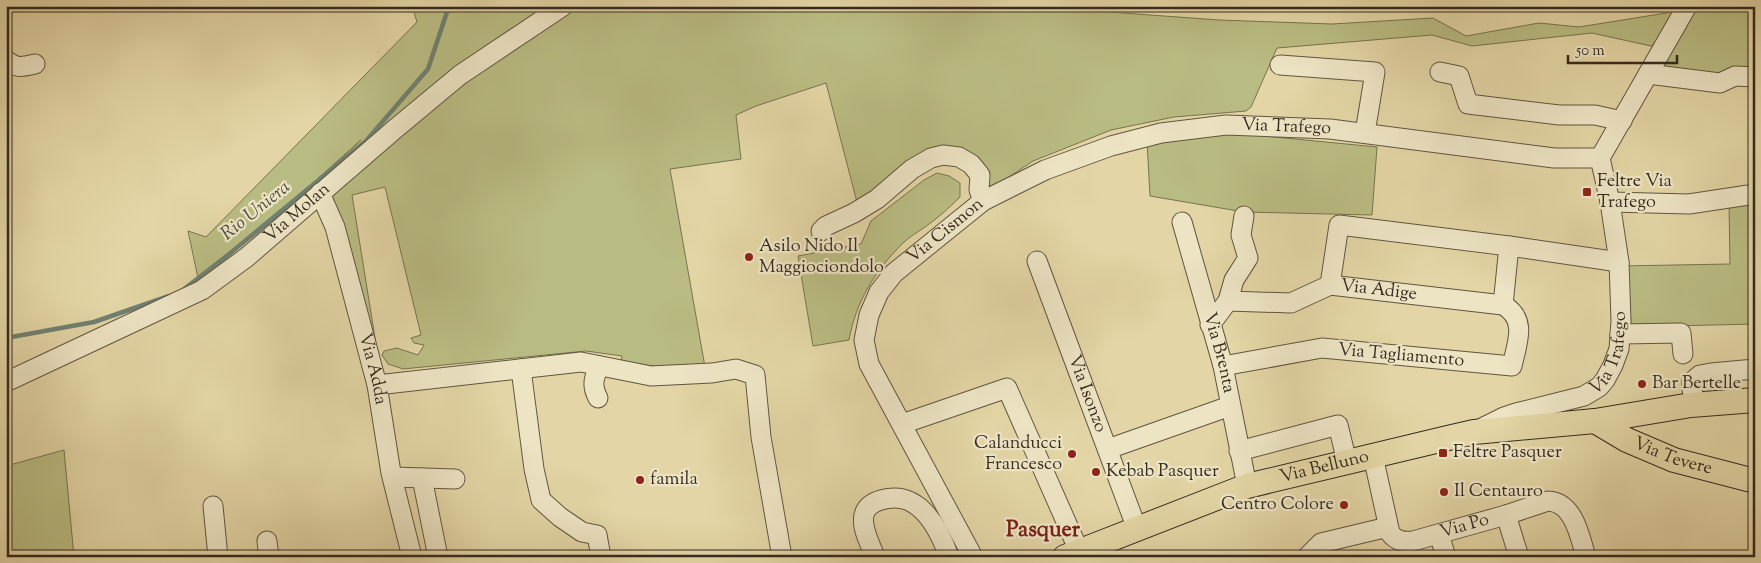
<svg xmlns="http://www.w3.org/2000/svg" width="1761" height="563" font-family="'Sorts Mill Goudy',serif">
<rect width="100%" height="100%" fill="#e3d5a5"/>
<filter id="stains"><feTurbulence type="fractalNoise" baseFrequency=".004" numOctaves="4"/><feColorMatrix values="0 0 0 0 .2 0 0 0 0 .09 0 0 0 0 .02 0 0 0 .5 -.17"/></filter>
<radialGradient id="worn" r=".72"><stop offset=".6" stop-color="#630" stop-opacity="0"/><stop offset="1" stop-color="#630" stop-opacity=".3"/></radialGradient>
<g fill="#b9bc82" stroke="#777351">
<polygon points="412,6 1026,6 1219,20 1332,24 1433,18 1466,36 1539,23 1579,27 1685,10 1675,27 1651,46 1592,33 1472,46 1432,35 1277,48 1251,107 1246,111 1174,117 1111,130 1033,161 1000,183 979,190 980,175 943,155 859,210 826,83 756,106 736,115 741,159 670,169 705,367 678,370 621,361 622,356 586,351 403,369 388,364 382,355 384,351 397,348 418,355 424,345 414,343 411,338 421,335 385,187 352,195 376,344 320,193 312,185 361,140 296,198 198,278 188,231 206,237 417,22"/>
<polygon points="1697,6 1755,6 1755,71 1726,69 1722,78 1660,73"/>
<polygon points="1223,132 1377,147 1372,215 1244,212 1150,196 1147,141"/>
<path d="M937,173L949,176L960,183V197C949,208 938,218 925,227C918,232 909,237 903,243C875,271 856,301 849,340L813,346L798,256L861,244L871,221L924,180Z"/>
<polygon points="1755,200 1755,324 1628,327 1620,266 1730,264 1729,203"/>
<polygon points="64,450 74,557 6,557 6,466"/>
</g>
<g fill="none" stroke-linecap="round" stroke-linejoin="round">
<g stroke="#6f8071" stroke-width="4.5">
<polyline points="183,290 228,255 366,141 428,69 447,12 452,6"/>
<polyline points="6,338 94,322 169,296"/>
</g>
<defs>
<g id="minor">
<path d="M6,60C17,69 22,67 35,64"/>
<polyline points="1280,65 1375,72 1365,133"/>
<polyline points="1440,72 1459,76 1468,104 1559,115 1595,115 1622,121"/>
<polyline points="1648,74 1720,83 1735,76 1755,77"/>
<path id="s1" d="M320,193L335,227L377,385L391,473L412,557"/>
<polyline points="1610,202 1689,204 1755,194"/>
<path id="s2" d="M1182,222L1223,366L1247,486"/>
<polyline points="821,231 826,226 854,213 877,199 912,169 931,158 943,155 959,157 971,164 980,175 979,190 983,201"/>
<path id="s3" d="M1037,261L1137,529"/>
<polyline points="1330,285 1339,225 1509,246"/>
<polyline points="1228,301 1234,280 1248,258 1241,235 1244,216"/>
<polyline points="1503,305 1509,246 1619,262"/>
<path id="s4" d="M1210,325L1228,301L1291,303L1330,285L1503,305C1528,319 1517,343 1512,366L1322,348L1223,366"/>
<polyline points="1620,334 1681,333 1683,354"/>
<polyline points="521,369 534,469 541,500 560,517 582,532 597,535 601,557"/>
<path id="s5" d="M6,382L202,290L247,257L395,129L460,75L563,6"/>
<polyline points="377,385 581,362 651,376 712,373 736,369 755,375 761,437 782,557"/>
<path d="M598,398C591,385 594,378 599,366"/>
<polyline points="1695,405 1692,389 1692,382 1700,375 1711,373 1755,369"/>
<polyline points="902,424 1007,388 1079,551"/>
<path id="s6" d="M1482,428L1504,417L1516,413L1584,396L1599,387L1605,380L1613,365L1619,349L1621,321L1619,262L1610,202L1600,158L1687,6"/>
<polyline points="1108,449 1230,406"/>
<polyline points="1239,451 1338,425 1347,462"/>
<path id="s7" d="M1373,456L1390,533C1396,541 1403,542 1413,541L1506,515L1548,501C1574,502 1580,537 1586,557"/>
<polyline points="393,477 455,479"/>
<polyline points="422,478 438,557"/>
<polyline points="213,506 218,557"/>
<polyline points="1506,515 1519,557"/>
<polyline points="1439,534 1446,557"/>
<polyline points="267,541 269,557"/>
<path d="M875,557C871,545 859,525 865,512C870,500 891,496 903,499C908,500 915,504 920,508C934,520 943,540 949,557"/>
<path id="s8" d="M973,557L869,364L864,340L869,315L879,292L894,273L983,201L1045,170L1111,146L1161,133L1226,125L1330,129L1554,158H1600"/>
<polyline points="1307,557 1321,543 1388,527"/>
</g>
<g id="major">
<path id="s9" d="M1595,421L1627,440L1674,460L1747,479L1755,480"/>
<path id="s10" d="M1065,557L1247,486L1448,438L1474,432L1595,421L1691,405L1755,400"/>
</g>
</defs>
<use href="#minor" stroke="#605541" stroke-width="21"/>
<use href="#major" stroke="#352a20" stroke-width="26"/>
<use href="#minor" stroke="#ede4c4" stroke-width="19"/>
<use href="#major" stroke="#e3d5a5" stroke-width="24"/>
</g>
<g fill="#8f2418" stroke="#ede4c4" stroke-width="2">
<rect x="1582" y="187" width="10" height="10" rx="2.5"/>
<circle cx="749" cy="257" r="5"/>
<circle cx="1642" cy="384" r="5"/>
<rect x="1438" y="448" width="10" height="10" rx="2.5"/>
<circle cx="1072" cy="454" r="5"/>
<circle cx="1096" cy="472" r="5"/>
<circle cx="640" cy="480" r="5"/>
<circle cx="1444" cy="492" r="5"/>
<circle cx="1344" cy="505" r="5"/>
</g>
<g text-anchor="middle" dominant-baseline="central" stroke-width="4.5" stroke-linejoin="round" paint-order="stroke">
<g font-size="18" fill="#352a20" stroke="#ede4c4">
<text stroke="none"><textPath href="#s8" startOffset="750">Via Trafego</textPath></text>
<text stroke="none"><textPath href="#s5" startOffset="339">Via Molan</textPath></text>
<text stroke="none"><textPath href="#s8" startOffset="385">Via Cismon</textPath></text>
<text stroke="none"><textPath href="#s4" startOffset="185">Via Adige</textPath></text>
<text stroke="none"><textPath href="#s6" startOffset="161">Via Trafego</textPath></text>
<text stroke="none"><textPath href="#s2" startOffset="136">Via Brenta</textPath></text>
<text transform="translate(1401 356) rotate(5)">Via Tagliamento</text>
<text stroke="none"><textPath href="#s1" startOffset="184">Via Adda</textPath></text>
<text stroke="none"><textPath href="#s3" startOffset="142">Via Isonzo</textPath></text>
<text stroke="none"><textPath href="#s9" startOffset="86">Via Tevere</textPath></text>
<text stroke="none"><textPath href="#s10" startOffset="275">Via Belluno</textPath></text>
<text stroke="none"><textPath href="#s7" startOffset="158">Via Po</textPath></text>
</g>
<g font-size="18" fill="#352a20" stroke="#ede4c4" text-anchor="start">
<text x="1597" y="182">Feltre Via<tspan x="1597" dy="21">Trafego</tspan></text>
<text x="759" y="247">Asilo Nido Il<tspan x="759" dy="21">Maggiociondolo</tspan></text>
<text x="1652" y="384">Bar Bertelle</text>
<text x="1062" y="444" text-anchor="end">Calanducci<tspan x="1062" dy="21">Francesco</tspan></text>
<text x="1453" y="453">Feltre Pasquer</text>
<text x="1106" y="472">Kebab Pasquer</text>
<text x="650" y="480">famila</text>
<text x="1454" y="492">Il Centauro</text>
<text x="1334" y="505" text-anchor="end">Centro Colore</text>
</g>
<g font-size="19" font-style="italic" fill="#4d4e42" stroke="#ede4c4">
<text transform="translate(256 211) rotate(-39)">Rio Uniera</text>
</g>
<g font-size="22" font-weight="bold" fill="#7a1f14" stroke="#ede4c4">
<text x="1043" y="531">Pasquer</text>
</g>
</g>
<rect width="1761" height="563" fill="none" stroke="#e3d5a5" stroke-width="25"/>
<rect x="8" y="8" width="1746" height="548" fill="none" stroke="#352a20" stroke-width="2.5"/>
<rect x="12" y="12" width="1736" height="538" fill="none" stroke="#352a20"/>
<path d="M1568 55v8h109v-8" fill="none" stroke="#352a20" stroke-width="2.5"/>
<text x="1576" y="55" font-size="15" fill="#352a20" stroke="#ede4c4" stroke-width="4" paint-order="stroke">50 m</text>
<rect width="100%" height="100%" filter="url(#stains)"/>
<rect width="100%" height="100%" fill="url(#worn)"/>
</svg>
